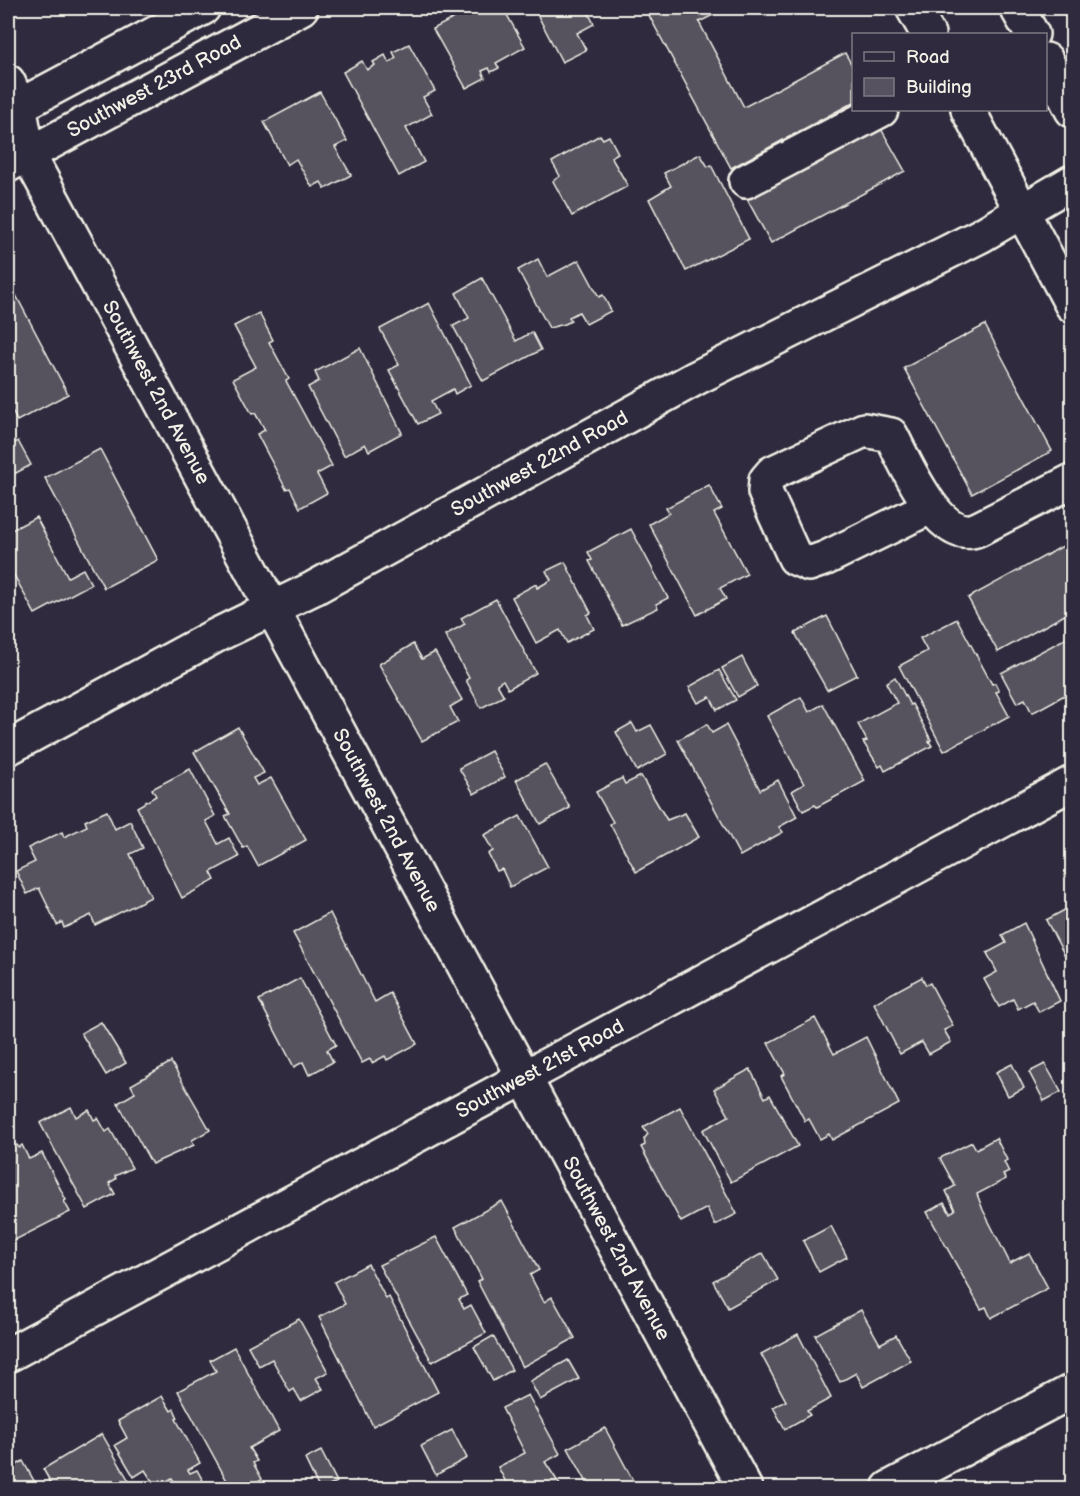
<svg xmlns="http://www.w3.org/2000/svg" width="1080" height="1496" font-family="'Balsamiq Sans',sans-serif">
<rect width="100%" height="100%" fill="#2f2a3d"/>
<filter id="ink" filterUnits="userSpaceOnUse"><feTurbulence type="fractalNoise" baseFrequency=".0167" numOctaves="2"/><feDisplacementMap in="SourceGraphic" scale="12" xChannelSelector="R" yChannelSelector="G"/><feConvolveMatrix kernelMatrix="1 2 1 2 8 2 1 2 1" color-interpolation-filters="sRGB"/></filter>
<g filter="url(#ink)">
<g fill="#56525f" stroke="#f4f1e8" stroke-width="1.5">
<polygon points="473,8 503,8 525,47 496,63 499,68 491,72 489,68 482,71 485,78 466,88 433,29"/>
<polygon points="534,8 586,8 594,24 577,33 586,50 562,62"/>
<polygon points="645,8 727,8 699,22 744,107 845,53 854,69 854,102 731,168"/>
<polygon points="409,44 435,91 423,97 432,114 406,128 424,162 399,176 343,72 362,61 367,70 375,65 373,62 385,55 389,63 396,58 393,52"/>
<polygon points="320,92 347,141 335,147 351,175 325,189 321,182 312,187 296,159 287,165 264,122"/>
<polygon points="880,127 905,171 771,243 747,199"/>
<polygon points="600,135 603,139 609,136 618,153 611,157 628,186 572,216 553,181 560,176 552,162"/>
<polygon points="700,154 708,167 711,165 749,239 686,271 649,199 671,186 664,173"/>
<polygon points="538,259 547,277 579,260 599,297 603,295 611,311 586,324 579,312 569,317 571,321 565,324 549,328 518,270"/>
<polygon points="482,278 516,341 532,332 541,350 483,381 453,326 469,318 456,293"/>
<polygon points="8,280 68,394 17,421 8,402"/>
<polygon points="429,303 471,385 455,394 453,389 431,401 438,414 418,424 389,370 399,365 380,329"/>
<polygon points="259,313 273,340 269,342 289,379 286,381 332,466 317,474 327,493 300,508 290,488 286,489 257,434 265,430 255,413 252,414 233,379 256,367 234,326"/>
<polygon points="985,325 1052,451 972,494 904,368"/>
<polygon points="360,348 402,433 369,451 365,444 344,456 308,387 319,381 315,372"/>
<polygon points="18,441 31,465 14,474 8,464 8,447"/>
<polygon points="100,449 158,560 104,588 45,478"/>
<polygon points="709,485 722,509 714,513 747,574 720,588 726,599 697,615 649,524 669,513 666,508"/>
<polygon points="36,517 68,577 83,569 91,584 35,614 8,564 8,532"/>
<polygon points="631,529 668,598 656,604 658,608 622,625 589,561 592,560 588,552"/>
<polygon points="1072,541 1072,611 998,652 968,598"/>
<polygon points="565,562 591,613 587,615 594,629 567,643 560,630 536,643 512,597 536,584 537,588 551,580 546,571"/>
<polygon points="8,598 14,610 8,613"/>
<polygon points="496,599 536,673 508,689 503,680 497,684 504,696 481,708 466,680 469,678 445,635 465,624 461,618"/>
<polygon points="827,616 857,675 827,690 795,633"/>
<polygon points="957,619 992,684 995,683 999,691 996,692 1009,716 944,751 899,666 927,651 920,638"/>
<polygon points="1072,635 1072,691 1032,713 1025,699 1017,703 1001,673"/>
<polygon points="413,644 422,659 435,652 462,700 450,707 458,722 422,741 379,664"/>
<polygon points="742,657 757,686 738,697 722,668"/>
<polygon points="719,670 736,700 717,710 710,697 698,703 689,687"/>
<polygon points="895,677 910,705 912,704 931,740 929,741 932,746 885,771 882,765 879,767 863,742 867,741 858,724 897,703 886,683"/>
<polygon points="801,697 809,712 823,704 865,781 817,807 815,805 803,811 792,791 804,784 767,716"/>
<polygon points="632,723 637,732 651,725 667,754 637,771 616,732"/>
<polygon points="707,724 712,733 726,725 760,790 778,780 797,817 779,827 783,832 740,856 678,740"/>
<polygon points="238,727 264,773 253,778 257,785 271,778 306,840 258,866 247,846 243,848 225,816 230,814 194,752"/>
<polygon points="491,751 505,777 474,794 459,768"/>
<polygon points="545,764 570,808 540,824 516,780"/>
<polygon points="190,769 215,816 206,821 218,844 229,838 239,857 211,872 215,880 182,898 137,807 156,796 152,789"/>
<polygon points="641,776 667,820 685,813 699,837 636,872 610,824 613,822 596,792 622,778 625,784"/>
<polygon points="107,811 115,829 130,821 143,848 130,854 151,897 95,925 91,915 64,928 62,922 57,925 39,888 27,894 16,871 35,862 28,848 62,832 64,837 87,826 85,821"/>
<polygon points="520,816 548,867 510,887 502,869 497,871 488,854 493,851 484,835"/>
<polygon points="1072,906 1072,969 1046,920"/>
<polygon points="330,913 375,1002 390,993 417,1044 387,1060 385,1056 372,1063 370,1059 362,1063 293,933"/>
<polygon points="1024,923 1060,1001 1039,1012 1033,1001 1018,1009 1013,999 999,1007 984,979 997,972 987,953 1006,943 1002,935"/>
<polygon points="922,977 926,985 930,983 953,1026 944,1030 951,1042 929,1054 922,1042 900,1054 874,1003"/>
<polygon points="300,978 336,1045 327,1050 333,1062 309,1075 303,1062 294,1067 259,1000"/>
<polygon points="815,1018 834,1054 866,1037 899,1104 832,1140 829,1134 820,1139 809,1119 805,1121 781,1076 785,1074 768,1043"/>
<polygon points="101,1022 126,1063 106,1075 81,1033"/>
<polygon points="171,1062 210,1130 192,1140 194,1145 152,1164 118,1103 135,1093 131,1085"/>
<polygon points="1012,1064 1024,1088 1008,1096 996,1072"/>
<polygon points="1045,1064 1061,1092 1044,1101 1029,1072"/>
<polygon points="750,1069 765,1098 770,1095 798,1146 731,1182 703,1130 729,1116 714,1089"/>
<polygon points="71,1107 76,1117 89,1110 94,1120 98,1118 106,1132 110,1129 132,1168 115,1176 116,1179 109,1183 115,1194 87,1209 40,1123"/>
<polygon points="680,1107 737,1214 715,1225 707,1208 681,1222 641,1147 645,1145 644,1139 648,1134 643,1127"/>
<polygon points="996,1138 1007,1160 1004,1162 1009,1172 1003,1175 1006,1179 977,1194 983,1210 1010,1263 1029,1253 1048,1288 991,1318 986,1307 981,1309 927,1212 944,1203 950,1213 955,1210 946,1191 955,1186 940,1158 972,1142 976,1149"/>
<polygon points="17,1145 19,1148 22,1145 29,1159 42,1153 66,1200 64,1201 70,1212 13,1241 8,1230 8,1149"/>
<polygon points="502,1201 539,1270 530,1275 544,1302 552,1297 575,1338 522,1367 477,1281 482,1279 455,1227"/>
<polygon points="831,1226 847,1257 819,1272 803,1241"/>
<polygon points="436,1237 467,1295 459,1299 464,1309 471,1305 486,1333 432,1362 379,1265"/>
<polygon points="763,1253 778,1280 728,1308 713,1281"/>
<polygon points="368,1264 386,1299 389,1297 438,1392 373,1426 319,1317 345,1304 334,1282"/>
<polygon points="861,1310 880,1344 896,1335 911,1361 863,1387 856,1373 840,1382 815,1335"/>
<polygon points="299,1319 328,1372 316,1378 323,1389 301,1401 294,1389 290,1392 272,1359 259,1366 248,1346"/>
<polygon points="798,1334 831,1398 807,1411 810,1415 785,1429 773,1407 786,1401 761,1354"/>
<polygon points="493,1336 512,1370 493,1381 474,1347"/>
<polygon points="234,1347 279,1431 249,1448 257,1461 253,1463 262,1479 244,1488 231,1488 178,1391 216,1371 210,1360"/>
<polygon points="568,1360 579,1379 540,1400 530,1381"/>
<polygon points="528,1395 560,1454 545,1462 562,1488 509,1488 498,1467 525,1453 502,1408"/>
<polygon points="162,1396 171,1411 174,1409 178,1418 176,1419 200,1463 188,1470 190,1473 197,1470 207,1488 171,1488 175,1483 172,1478 156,1487 145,1470 134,1477 115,1445 127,1438 118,1421"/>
<polygon points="605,1428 637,1488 590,1488 568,1448"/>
<polygon points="452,1430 467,1458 436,1475 421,1446"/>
<polygon points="102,1434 133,1488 54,1488 43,1469"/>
<polygon points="321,1451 337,1482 329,1486 330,1488 319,1488 305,1459"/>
<polygon points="23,1461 38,1488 8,1488 8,1470"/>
</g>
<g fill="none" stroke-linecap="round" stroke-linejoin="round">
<defs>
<g id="minor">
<path id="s1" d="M8,82L19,105L28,154L745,1488"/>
<polyline points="8,112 203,8"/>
<path id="s2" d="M8,165L301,8"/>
<polyline points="746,181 881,110"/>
<path d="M930,507L826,558L809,564L795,558L765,492L766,480L772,473L864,430L891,435C905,461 939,546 978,529L1072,481"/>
<path id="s3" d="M8,748L213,637L314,588L696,378L980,236L1072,182"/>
<path id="s4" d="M8,1355L1072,783"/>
<polyline points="889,1488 1072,1391"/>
</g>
<g id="major">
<polyline points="913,8 928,34"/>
<polyline points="1017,8 1032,34"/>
<polyline points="1046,60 1072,110"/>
<polyline points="968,110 1072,305"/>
</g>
</defs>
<use href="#minor" stroke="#f4f1e8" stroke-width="38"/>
<use href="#major" stroke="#f4f1e8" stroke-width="38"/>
<use href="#minor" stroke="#2f2a3d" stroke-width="33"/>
<use href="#major" stroke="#2f2a3d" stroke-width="33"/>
</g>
</g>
<g text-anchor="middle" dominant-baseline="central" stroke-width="5" stroke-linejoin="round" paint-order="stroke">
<g font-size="20" fill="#f4f1e8" stroke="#2f2a3d">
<text stroke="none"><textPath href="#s2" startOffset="166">Southwest 23rd Road</textPath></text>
<text stroke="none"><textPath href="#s1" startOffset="346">Southwest 2nd Avenue</textPath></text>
<text stroke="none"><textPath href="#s3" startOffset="603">Southwest 22nd Road</textPath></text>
<text stroke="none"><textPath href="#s1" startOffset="832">Southwest 2nd Avenue</textPath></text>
<text stroke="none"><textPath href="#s4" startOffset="604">Southwest 21st Road</textPath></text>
<text stroke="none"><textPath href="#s1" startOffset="1318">Southwest 2nd Avenue</textPath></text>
</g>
</g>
<rect width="1080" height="1496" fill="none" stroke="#2f2a3d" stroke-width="30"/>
<rect x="15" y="15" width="1050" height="1466" fill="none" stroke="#f4f1e8" stroke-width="2" filter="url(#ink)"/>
<rect x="852" y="33" width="195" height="78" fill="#2f2a3d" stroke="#7e7a81" stroke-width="1.5"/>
<rect x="864" y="52" width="30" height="9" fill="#2f2a3d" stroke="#7e7a81" stroke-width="1.5"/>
<text x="906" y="63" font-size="18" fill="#f4f1e8">Road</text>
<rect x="864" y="78" width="30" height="18" fill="#56525f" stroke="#7e7a81" stroke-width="1.5"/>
<text x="906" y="93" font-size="18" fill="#f4f1e8">Building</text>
</svg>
